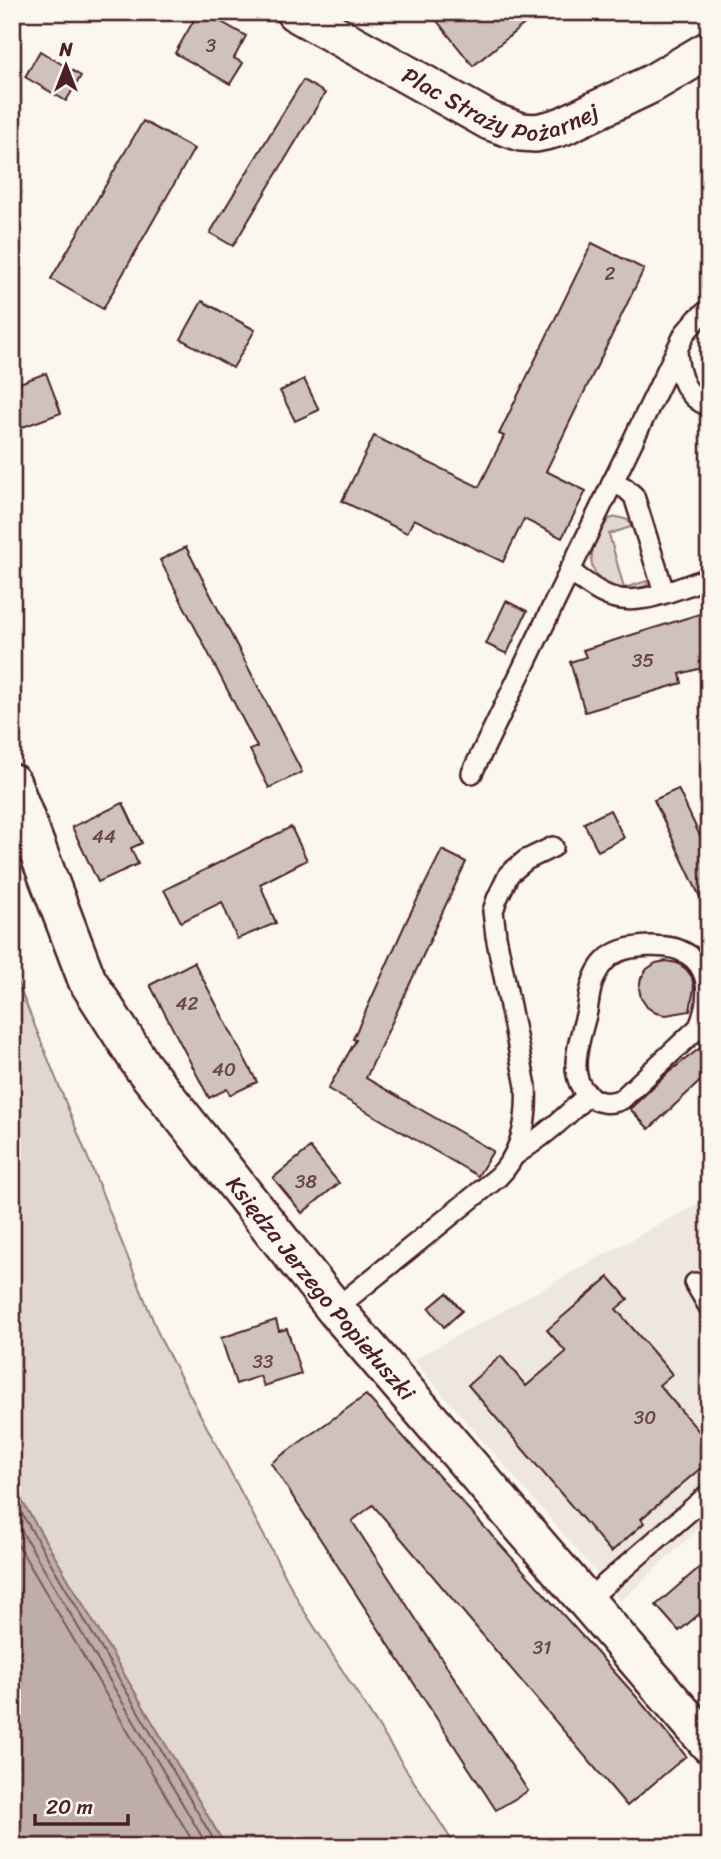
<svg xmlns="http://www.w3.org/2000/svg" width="721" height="1859" font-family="Sriracha,sans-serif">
<rect width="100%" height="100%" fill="#fbf7ec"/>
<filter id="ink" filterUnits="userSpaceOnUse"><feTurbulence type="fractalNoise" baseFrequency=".0143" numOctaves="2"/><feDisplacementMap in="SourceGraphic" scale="14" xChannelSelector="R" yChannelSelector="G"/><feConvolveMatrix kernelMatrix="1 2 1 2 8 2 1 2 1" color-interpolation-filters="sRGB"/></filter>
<g filter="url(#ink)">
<polygon fill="#eee7de" points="709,1197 709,1538 699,1528 621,1601 413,1360"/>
<g fill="#e2d7d0" stroke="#967b7e" stroke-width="2">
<path d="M617,517L628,520L631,527L609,534L624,588L647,581L648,585C641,587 633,591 626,591C607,591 588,573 592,554C593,544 601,532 606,523L609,519Z"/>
<polygon points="12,969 161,1340 301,1606 456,1847 226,1847 12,1484"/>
</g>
<polygon fill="#bfadaa" stroke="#907477" stroke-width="2" points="12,1484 226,1847 12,1847"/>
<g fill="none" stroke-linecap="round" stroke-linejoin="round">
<g stroke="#79585e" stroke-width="2">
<polyline points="12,1497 218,1847"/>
<polyline points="12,1515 208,1847"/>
<polyline points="12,1535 196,1847"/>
</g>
</g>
<g fill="#cfc2bc" stroke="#4a1f2b" stroke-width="2">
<polygon points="430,12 539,12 473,66"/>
<polygon points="198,13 207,18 209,15 246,36 234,58 243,63 230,84 175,53"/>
<polygon points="40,51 81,76 66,101 25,77"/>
<polygon points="303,80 325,93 233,246 210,233"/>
<polygon points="143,121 194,149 103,309 51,279"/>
<polygon points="592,243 644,269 546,471 586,491 562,538 524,519 503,562 414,519 407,533 342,501 374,436 479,487 504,436 499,434"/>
<polygon points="202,301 255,330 233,368 181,339"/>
<polygon points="46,373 61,413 12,431 12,386"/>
<polygon points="304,379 319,410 295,421 280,391"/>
<polygon points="186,547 302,772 269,788 250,750 257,747 160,560"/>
<polygon points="506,601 527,611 507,654 486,644"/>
<polygon points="709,611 709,666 680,674 682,683 585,712 570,662 586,657 583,650"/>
<polygon points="678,789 709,855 709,916 654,800"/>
<polygon points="123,803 142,843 131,848 138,864 98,882 72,827"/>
<polygon points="610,810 624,838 598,851 584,823"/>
<polygon points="291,827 307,860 260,884 276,923 237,939 222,902 181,922 164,890"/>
<polygon points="442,850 466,862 433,932 434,932 366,1078 493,1151 478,1176 328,1089 356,1040 353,1039 407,920"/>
<polygon points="666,961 677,963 686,969 692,977 694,988 690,1011 666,1015 656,1013 647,1007 641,998 639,988 641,978 647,969 656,963"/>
<polygon points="194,962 257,1082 230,1095 227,1089 209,1098 150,985"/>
<polygon points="709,1041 709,1073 649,1129 630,1109 669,1072"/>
<polygon points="310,1148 339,1183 302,1213 273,1178"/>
<polygon points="609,1277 628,1299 616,1309 672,1374 659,1385 709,1443 709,1461 641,1519 644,1523 611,1552 468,1385 501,1356 526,1386 566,1352 547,1330"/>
<polygon points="447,1293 462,1311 444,1327 429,1308"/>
<polygon points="276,1320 279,1331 287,1329 301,1374 264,1386 260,1376 236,1384 221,1338"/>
<polygon points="366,1395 634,1694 686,1756 627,1806 373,1505 352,1521 528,1791 496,1810 271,1463"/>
<polygon points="709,1559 709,1606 679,1631 656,1605"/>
</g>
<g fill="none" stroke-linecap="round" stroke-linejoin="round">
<defs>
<g id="lane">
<path d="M677,351C678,374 686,398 709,406"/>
<polyline points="612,482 625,488 634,496 664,592"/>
<path d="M569,571C580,578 590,587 602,593C635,611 676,588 709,578"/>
<polyline points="472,773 685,333 698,318 709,310"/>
<path d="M651,946C660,947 670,946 679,950C712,963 711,998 699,1027L622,1099C596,1111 575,1090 576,1064C576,1047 583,1028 587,1011C589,999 590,985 596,974C598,970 602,964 605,961C617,948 635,947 651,946Z"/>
<path d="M515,1155C542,1137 566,1118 588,1094"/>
<polyline points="695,1283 709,1307"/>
<path d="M335,1309L498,1177C522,1153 528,1120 526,1086L496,936L493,911L497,899L509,874L526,860L553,847"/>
<polyline points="586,1601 709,1494"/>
</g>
<g id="street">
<path id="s1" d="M295,12L490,121L521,132L536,133L550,130L563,126L651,84L709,50"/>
<path id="s2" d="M12,783L87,980L142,1066L335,1309L709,1744"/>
</g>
</defs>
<use href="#lane" stroke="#4a1f2b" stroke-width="24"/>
<use href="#street" stroke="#4a1f2b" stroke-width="42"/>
<use href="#lane" stroke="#fbf7ec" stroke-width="19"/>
<use href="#street" stroke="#fbf7ec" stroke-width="37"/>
</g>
</g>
<g text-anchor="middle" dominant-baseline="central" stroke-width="5" stroke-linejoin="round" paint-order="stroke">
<g font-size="19" fill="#6b484f">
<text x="211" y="45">3</text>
<text x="610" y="273">2</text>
<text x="643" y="660">35</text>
<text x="104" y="836">44</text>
<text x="187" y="1003">42</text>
<text x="224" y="1069">40</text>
<text x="306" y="1181">38</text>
<text x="263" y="1361">33</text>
<text x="645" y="1417">30</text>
<text x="542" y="1647">31</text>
</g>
<g font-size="23" fill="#4a1f2b" stroke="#fbf7ec">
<text stroke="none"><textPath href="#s1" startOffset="231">Plac Straży Pożarnej</textPath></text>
<text stroke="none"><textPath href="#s2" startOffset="598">Księdza Jerzego Popiełuszki</textPath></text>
</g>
</g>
<rect width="721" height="1859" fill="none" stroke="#fbf7ec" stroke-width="42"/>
<rect x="21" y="21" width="679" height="1817" fill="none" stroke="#4a1f2b" stroke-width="2.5" filter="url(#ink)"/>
<g transform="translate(66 66)" stroke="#fbf7ec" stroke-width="5" paint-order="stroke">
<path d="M0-5L12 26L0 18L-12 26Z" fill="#4a1f2b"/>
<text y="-10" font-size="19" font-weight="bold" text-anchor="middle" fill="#4a1f2b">N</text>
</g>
<path d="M35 1814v10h93v-10" fill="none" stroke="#4a1f2b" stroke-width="3.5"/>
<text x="46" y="1814" font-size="21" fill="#4a1f2b" stroke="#fbf7ec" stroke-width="5" paint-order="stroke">20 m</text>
</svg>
